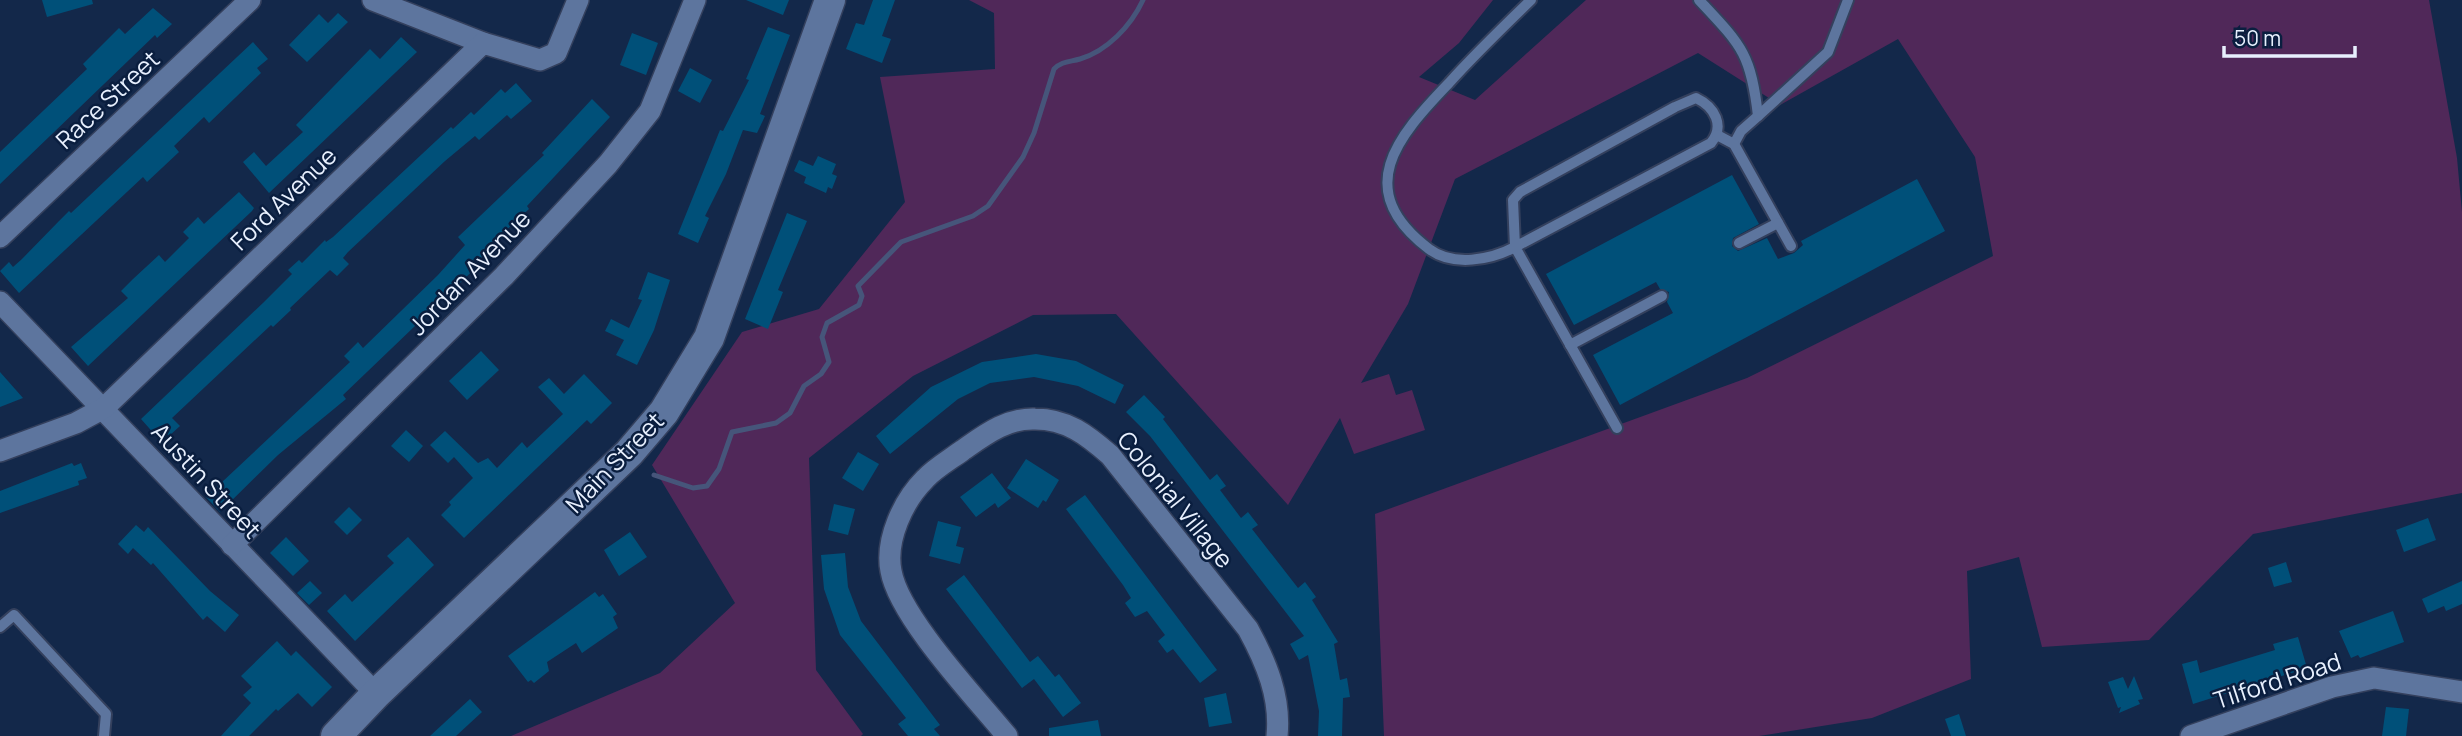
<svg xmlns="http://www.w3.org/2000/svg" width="2462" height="736" font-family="Manrope,sans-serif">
<rect width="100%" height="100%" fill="#13284a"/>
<polygon fill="#502859" points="969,0 1493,0 1459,43 1419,77 1475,100 1586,0 2429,0 2457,158 2462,212 2462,493 2253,534 2149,640 2042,647 2019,557 1967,571 1971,679 1872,718 1759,736 1384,736 1375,514 1747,378 1993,256 1975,157 1898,39 1780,105 1698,53 1455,179 1408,304 1361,383 1389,374 1396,395 1412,390 1425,430 1354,454 1340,418 1288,505 1116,314 1033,315 913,376 809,458 816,670 863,734 861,736 511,736 660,673 735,603 652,465 742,332 819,309 905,202 880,77 995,69 994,13"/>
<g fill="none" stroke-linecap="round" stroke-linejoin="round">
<path stroke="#46557a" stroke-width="5" d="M654,475L693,488L707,486L719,469L732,432L776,423L790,413L804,386L821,374L829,362L822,337L827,323L859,305L862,296L858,286L901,242L973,216L988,206L1023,157L1034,133L1054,69C1062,61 1070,62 1080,59C1107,51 1131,26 1143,0"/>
</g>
<g fill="#005079">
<polygon points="42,0 92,0 93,4 47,17"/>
<polygon points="746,0 789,0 783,15"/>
<polygon points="873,0 895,0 882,36 891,39 882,63 846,49 856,23 864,25"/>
<polygon points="153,8 172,24 157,38 155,35 0,184 0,152 87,69 83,64 119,28 125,34"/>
<polygon points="338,13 348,22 307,62 289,45 319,14 328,23"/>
<polygon points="768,27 790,35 760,114 765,116 757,133 743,130 726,174 705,216 709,218 698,243 678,234 720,130 723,131 749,80 746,79"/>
<polygon points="632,33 658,43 646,75 620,65"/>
<polygon points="401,37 417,52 269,193 243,162 254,152 266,166 303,132 296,125 370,49 380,59"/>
<polygon points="253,42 268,59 257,68 261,73 209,123 204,117 174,146 179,152 147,182 143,177 19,293 0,271 9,262 13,267 22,259 59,221 69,211 71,213"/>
<polygon points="690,68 712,80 700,103 678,91"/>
<polygon points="516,83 532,101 511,119 507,115 479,140 475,136 445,161 348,252 343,258 349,264 337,276 330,270 290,308 291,310 273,327 271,325 172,418 180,426 169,436 163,431 157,437 141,419 264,302 292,274 288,270 299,260 302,263 325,240 326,242 333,237 451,127 453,129 471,112 474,115 501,89 505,93"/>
<polygon points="592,99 610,117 527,206 529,209 500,236 502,238 486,254 488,256 343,395 346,399 278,455 220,512 206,497 350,362 344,356 358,342 363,348 438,275 465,245 458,237 544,155 542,153"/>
<polygon points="818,156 836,164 832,174 837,176 832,189 828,187 826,193 804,183 806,177 794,171 799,160 813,166"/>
<polygon points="1732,175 1759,224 1733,238 1732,246 1738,251 1767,238 1778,259 1794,253 1803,245 1801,241 1917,179 1945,231 1620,405 1593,355 1673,313 1667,302 1669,292 1660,289 1656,282 1574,325 1546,274"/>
<polygon points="239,192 254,208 252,211 88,366 71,347 128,298 121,291 133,279 159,255 165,262 189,238 183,232 198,217 204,224"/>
<polygon points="787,213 807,221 778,290 783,292 768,329 745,319"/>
<polygon points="648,272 670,280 654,330 637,365 616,355 624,340 605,331 611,319 629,328 642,300 638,299"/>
<polygon points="481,351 499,370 467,400 449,381"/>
<polygon points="1036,354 1076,361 1124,385 1115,404 1078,386 1034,377 990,383 958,399 890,454 876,436 931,387 982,362"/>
<polygon points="0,372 23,398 0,407"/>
<polygon points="584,374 612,403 591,424 587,420 464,538 441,515 451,505 449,502 473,478 454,457 448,463 430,445 445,431 478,463 488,458 497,468 522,442 527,448 563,414 538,387 549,378 564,394"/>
<polygon points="1144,395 1165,417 1163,419 1210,480 1217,474 1226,486 1220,490 1241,518 1248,512 1258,525 1252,529 1298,588 1305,582 1316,597 1312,600 1338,642 1334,644 1340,680 1347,678 1350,697 1343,698 1342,736 1318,736 1319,711 1308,655 1299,660 1290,644 1304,636 1150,436 1126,412"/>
<polygon points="406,430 423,446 409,462 391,446"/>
<polygon points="858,452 879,464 863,491 842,478"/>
<polygon points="1026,459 1059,480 1046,502 1043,500 1038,508 1007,488"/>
<polygon points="72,463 74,466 81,463 87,478 78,481 79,485 0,513 0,491"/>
<polygon points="992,473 1011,498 998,508 995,503 976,517 960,497"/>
<polygon points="1085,495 1217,670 1200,683 1173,649 1167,653 1158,641 1165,635 1147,611 1135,617 1125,603 1131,598 1123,585 1066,509"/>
<polygon points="834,504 855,509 848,535 828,530"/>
<polygon points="349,507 362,520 347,535 334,522"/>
<polygon points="2428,518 2436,540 2404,552 2396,530"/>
<polygon points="938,521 961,527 956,546 964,548 960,564 929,556"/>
<polygon points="136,525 144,532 148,527 210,591 239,615 225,632 207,616 203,620 153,563 151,565 133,548 128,554 118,544"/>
<polygon points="630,532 647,557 619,576 604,550"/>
<polygon points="286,537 309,561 293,576 270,553"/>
<polygon points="408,537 434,565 355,641 327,611 345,594 352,602 394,563 387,556"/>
<polygon points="845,553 848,587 861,621 940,725 934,729 940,736 908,736 898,724 906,718 840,635 824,589 821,555"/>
<polygon points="2286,562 2292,582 2274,587 2268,568"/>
<polygon points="964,575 1030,662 1038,656 1055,677 1059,674 1081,703 1063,717 1034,679 1022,688 946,589"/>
<polygon points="310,581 322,593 309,605 297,593"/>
<polygon points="2462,581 2462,604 2446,611 2444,606 2428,613 2422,599"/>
<polygon points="595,592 599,597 603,594 617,614 613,617 618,628 582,653 576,643 547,662 549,671 534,683 531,680 528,682 508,656"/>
<polygon points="2393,611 2404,642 2360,658 2358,655 2351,658 2339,631"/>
<polygon points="2298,637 2307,668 2193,704 2182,664 2197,660 2200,673 2275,650 2273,644"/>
<polygon points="277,641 291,656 296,651 332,687 312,707 298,693 278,711 276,709 249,736 221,736 251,703 243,695 252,687 241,676"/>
<polygon points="2134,676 2143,699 2138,700 2140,704 2119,713 2121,707 2118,708 2108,682 2123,677 2128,689"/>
<polygon points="1226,693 1232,723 1209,727 1204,698"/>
<polygon points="470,699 482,712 456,736 430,736"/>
<polygon points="2386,707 2409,709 2406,736 2382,736"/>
<polygon points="1959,714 1966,736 1951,736 1945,719"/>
<polygon points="1098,720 1101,736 1049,736 1049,728"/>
</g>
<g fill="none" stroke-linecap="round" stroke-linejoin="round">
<defs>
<g id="lane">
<path d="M1531,0C1503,27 1475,54 1449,83C1397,137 1351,190 1429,249C1453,267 1491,260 1515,247L1711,143C1725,126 1715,107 1696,98L1675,107L1520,192L1513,200L1515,247L1617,428"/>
<path d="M1699,0C1741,45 1751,53 1758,116L1741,131L1734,144"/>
<polyline points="1758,116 1828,52 1848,0"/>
<polyline points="1717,135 1734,144 1791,246"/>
<polyline points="1739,243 1778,223"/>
<polyline points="1570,345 1662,296"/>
<polyline points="0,627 14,615 106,714 104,736"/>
</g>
<g id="street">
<polyline points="373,0 483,43"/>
<polyline points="0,237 250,0"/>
<polyline points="0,302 376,694"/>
<polyline points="0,451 76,423 104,408 483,43 540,60 556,53 578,0"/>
<polyline points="232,545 504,276 608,164 650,111 695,0"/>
<path d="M1007,736C976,698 899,617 891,571C885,540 903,501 925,479C935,468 951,459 963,450C986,434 1007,418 1035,419C1067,419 1087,435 1110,455L1248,629C1266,662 1281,697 1277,736"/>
<polyline points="2191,736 2332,687 2374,678 2462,692"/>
</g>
<polyline id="secondary" points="336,736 376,694 629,453 664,412 709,338 830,0"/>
</defs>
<use href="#lane" stroke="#34405d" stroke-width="14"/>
<use href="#street" stroke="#34405d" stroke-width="24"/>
<use href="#secondary" stroke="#34405d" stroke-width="33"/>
<use href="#lane" stroke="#5d759e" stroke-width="10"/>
<use href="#street" stroke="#5d759e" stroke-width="21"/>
<use href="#secondary" stroke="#5d759e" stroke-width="30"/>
</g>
<g text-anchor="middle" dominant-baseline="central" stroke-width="5" stroke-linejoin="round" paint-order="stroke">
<g font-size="24" fill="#e8f0fe" stroke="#0a1e3f">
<text transform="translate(107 99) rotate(-43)">Race Street</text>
<text transform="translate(283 198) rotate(-44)">Ford Avenue</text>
<text transform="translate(469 272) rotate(-46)">Jordan Avenue</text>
<text transform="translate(614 462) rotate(-46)">Main Street</text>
<text transform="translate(207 480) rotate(47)">Austin Street</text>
<text transform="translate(1176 499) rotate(51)">Colonial Village</text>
<text transform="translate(2277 680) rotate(-18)">Tilford Road</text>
</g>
</g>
<path d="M2224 46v10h131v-10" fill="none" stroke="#e8f0fe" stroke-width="3.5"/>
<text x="2234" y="46" font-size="21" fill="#e8f0fe" stroke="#0a1e3f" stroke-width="5" paint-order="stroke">50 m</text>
</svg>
